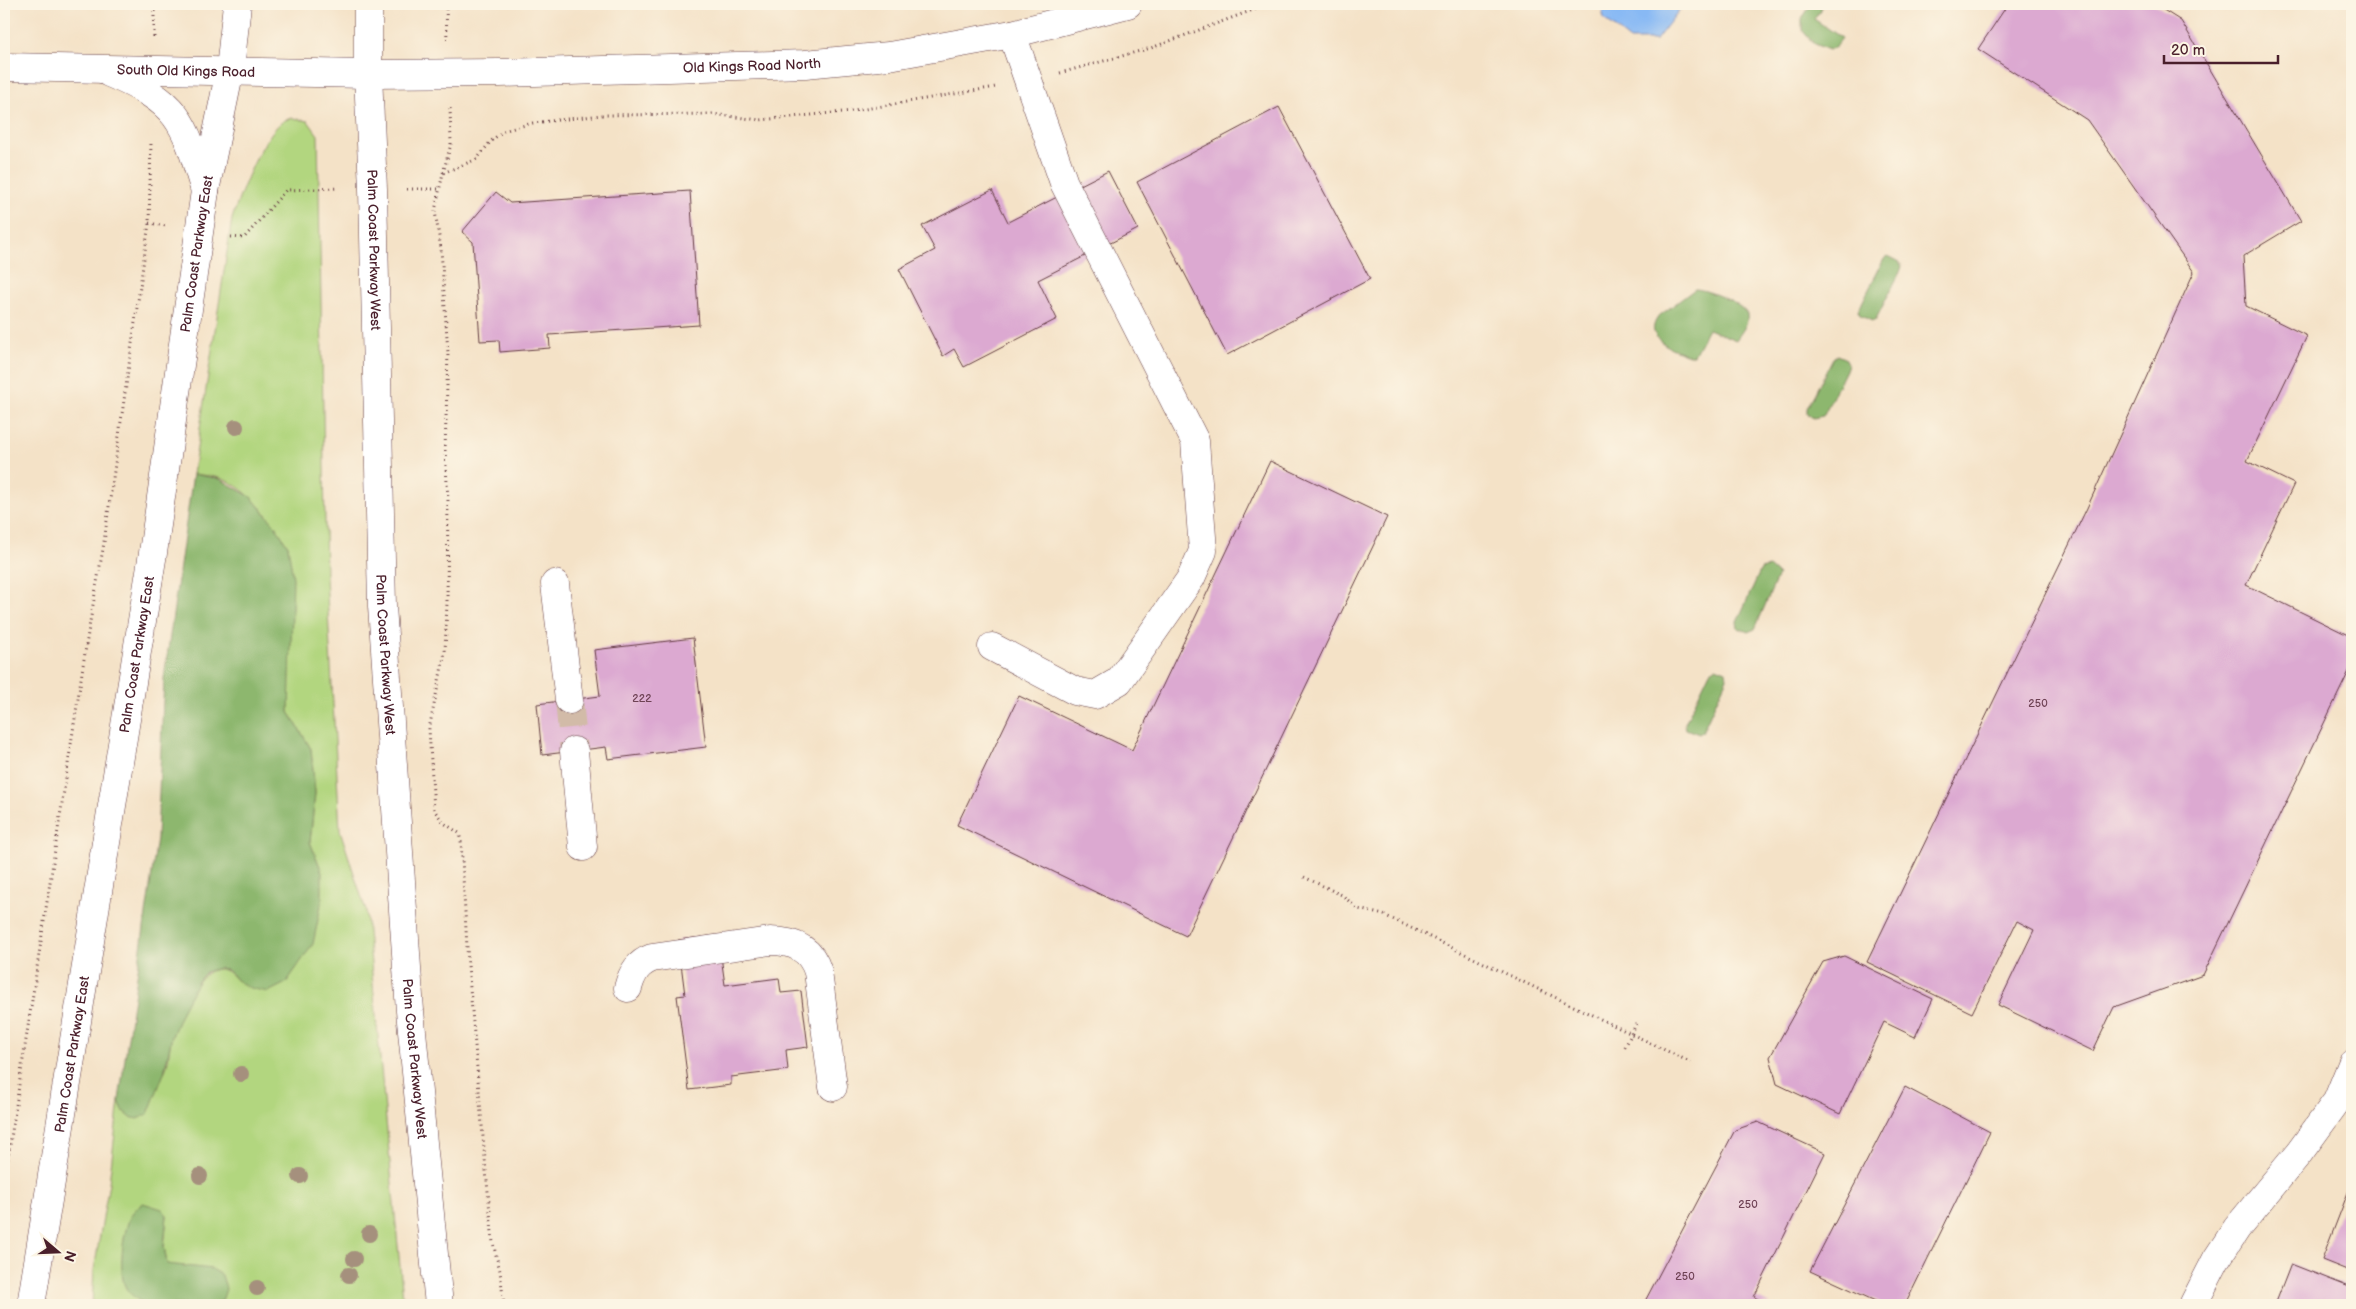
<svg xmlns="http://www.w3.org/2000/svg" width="2356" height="1309" font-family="'Balsamiq Sans',sans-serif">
<rect width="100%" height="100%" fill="#fcf5e5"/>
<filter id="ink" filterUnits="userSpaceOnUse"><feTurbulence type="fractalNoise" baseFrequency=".02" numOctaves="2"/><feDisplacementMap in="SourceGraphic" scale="10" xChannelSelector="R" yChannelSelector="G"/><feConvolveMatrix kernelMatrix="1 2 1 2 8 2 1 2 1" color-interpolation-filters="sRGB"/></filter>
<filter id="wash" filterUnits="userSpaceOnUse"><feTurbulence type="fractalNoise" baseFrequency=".0096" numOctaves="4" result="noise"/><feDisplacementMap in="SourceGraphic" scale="20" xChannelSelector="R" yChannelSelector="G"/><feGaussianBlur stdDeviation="1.12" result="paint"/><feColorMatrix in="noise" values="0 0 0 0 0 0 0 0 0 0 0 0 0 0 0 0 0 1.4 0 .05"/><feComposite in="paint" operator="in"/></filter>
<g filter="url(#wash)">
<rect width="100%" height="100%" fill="#f4e2c7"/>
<path fill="#b2d67f" stroke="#7e7a55" d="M293,118L308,121L318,135L326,576L340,830L366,911L403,1298L402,1305H207L222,1301L189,1268L167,1264L164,1247L167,1215L144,1304L149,1305H92L94,1270L109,1183L119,1100L123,1111C136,1099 154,1088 163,1074C170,1065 168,1047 172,1036C179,1013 207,942 236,980L322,872L310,842L315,793L311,749L289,712L288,546C271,520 251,489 220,478C211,476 201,475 193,474L232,219C240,194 261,138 282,122C284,120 289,119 293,118Z"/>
<g fill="#8db76e" stroke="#6c6b4c">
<polygon points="1811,4 1824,4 1814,19 1842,38 1836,46 1829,50 1814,44 1802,30 1802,19"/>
<polygon points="1888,256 1898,261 1902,266 1900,272 1876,319 1872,321 1861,316 1858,311 1884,259"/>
<path d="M1695,289C1706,289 1744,304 1747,315C1749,324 1740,334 1736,340L1708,329L1694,355H1689C1672,349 1641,338 1659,316Z"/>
<polygon points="1837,355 1846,359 1848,364 1846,370 1823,416 1813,418 1807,413 1807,408 1833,358"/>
<polygon points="193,474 220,479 251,497 274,524 288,546 293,578 289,712 311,749 315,793 310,842 322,872 322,900 313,944 286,983 268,992 250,988 236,980 229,971 219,968 206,972 198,981 184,1007 172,1036 164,1073 148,1114 138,1119 130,1117 123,1111 119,1100 157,838 164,678"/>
<polygon points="1769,567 1778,575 1755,629 1748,632 1738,628 1737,622 1761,569"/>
<polygon points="1716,667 1726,671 1727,678 1702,732 1699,734 1686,729 1685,723 1710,671"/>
<path d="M143,1203L162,1209L167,1215L164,1246L167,1264L212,1269L222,1275L226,1289L222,1301L207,1305H149C141,1303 128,1294 125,1286C118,1271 123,1224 134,1211C136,1208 141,1206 143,1203Z"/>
</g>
<polygon fill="#88b9f4" stroke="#696c90" points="1601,4 1684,4 1656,40 1630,40 1604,19"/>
<g id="blocks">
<g fill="#dca9d1">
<polygon points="2008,4 2154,4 2181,21 2301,221 2243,256 2246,306 2307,336 2247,461 2294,484 2246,585 2352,637 2352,665 2203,975 2114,1007 2093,1051 1998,1005 2034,930 2017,921 1972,1013 1867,962 2087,508 2194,272 2087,120 1978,49"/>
<polygon points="1279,107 1370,279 1227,355 1137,182"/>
<polygon points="1108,171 1138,229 1038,280 1057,319 964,367 954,349 943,356 899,269 935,250 922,226 992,190 1008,222"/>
<polygon points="690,191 699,325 549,335 550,348 500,352 499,340 480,341 473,242 462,232 496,192 510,203"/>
<polygon points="1270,461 1387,517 1186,936 957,825 1019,696 1132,750"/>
<polygon points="693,638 706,747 608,759 606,747 542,755 537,704 600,696 594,650"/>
<polygon points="718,935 725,985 779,978 781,993 801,991 808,1047 786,1050 788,1070 731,1077 731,1085 689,1090 677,996 685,995 678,940"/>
<polygon points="1844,956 1933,999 1915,1037 1884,1022 1840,1114 1777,1084 1770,1057 1823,962"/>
<polygon points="1905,1087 1990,1132 1905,1305 1884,1305 1810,1271"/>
<polygon points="1758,1122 1825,1153 1754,1297 1770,1305 1643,1305 1735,1130"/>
<polygon points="2352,1182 2352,1272 2322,1260"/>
<polygon points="2291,1264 2352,1288 2352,1305 2275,1305"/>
</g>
</g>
</g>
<g filter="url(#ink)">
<use href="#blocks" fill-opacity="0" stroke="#643c42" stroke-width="1"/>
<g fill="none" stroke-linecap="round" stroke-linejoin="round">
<polyline stroke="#d2bba8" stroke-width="28" stroke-dasharray="28 14" stroke-linecap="butt" points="569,700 574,751"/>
<defs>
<g id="minor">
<path id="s1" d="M4,67L368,74L500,73L805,64L889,56L1012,34L1128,4"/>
<path d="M109,73C180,103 184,120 205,191"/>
<polyline points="555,584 569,700"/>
<polyline points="992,647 1075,691 1095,695 1119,681 1191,578 1203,551 1195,441 1064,183 1012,34"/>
<polyline points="574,751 583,847"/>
<path d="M628,988C632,973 638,963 652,958L770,941C793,941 811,948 818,972L833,1087"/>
<polyline points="2193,1305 2216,1260 2237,1228 2299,1153 2337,1101 2352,1064"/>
</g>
<g id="major">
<path id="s2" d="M368,4V74L373,189L382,606L410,1011L439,1305"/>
<path id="s3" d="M31,1305L153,553L205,191L230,70L237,4"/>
</g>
</defs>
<use href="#minor" stroke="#643c42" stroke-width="29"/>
<use href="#major" stroke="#643c42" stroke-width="29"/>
<g stroke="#643c42" stroke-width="3" stroke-dasharray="1 4" stroke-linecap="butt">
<polyline points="446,4 447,41"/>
<polyline points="154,37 154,4"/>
<polyline points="1060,73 1151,48 1269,4"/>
<polyline points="443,173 451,144 450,107"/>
<polyline points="407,189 439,189"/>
<polyline points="149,223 166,226"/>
<polyline points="231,237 244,238 286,190 339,188"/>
<polyline points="1304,877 1342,895 1358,909 1384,915 1694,1064"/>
<polyline points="1625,1047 1638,1020"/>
<polyline points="4,1184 88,633 103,549 149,223 151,143"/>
<polyline points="504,1305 500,1271 493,1243 486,1171 468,965 461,841 459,833 444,823 434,810 429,729 445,652 447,602 448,499 445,450 448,353 441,249 435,211 443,173 477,159 491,141 503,131 533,123 602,115 712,114 760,120 853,111 996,87"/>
</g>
<use href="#minor" stroke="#fff" stroke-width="28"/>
<use href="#major" stroke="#fff" stroke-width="28"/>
</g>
<g fill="#a5907d">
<circle cx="236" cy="427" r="8"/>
<circle cx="241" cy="1074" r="8"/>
<circle cx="200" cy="1176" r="8"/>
<circle cx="300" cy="1176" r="8"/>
<circle cx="369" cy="1234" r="8"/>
<circle cx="354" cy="1259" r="8"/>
<circle cx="349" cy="1275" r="8"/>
<circle cx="257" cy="1288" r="8"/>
</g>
</g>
<g text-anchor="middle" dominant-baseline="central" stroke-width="4" stroke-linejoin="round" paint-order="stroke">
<g font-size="11" fill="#6e4254">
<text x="642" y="698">222</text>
<text x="2038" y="703">250</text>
<text x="1748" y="1204">250</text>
<text x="1685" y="1276">250</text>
</g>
<g font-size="14" fill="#4a1f2b" stroke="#fcf5e5">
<text stroke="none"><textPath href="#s1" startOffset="748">Old Kings Road North</textPath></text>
<text stroke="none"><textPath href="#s1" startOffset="182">South Old Kings Road</textPath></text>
<text stroke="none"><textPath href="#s2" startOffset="246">Palm Coast Parkway West</textPath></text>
<text stroke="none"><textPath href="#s3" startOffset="1064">Palm Coast Parkway East</textPath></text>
<text stroke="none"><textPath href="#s3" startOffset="659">Palm Coast Parkway East</textPath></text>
<text stroke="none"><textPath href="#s2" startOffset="651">Palm Coast Parkway West</textPath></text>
<text stroke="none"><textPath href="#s3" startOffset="254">Palm Coast Parkway East</textPath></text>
<text stroke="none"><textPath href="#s2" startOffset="1056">Palm Coast Parkway West</textPath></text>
</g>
</g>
<rect width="2356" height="1309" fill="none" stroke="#fcf5e5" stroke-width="20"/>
<g transform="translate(58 1252) rotate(109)" stroke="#fcf5e5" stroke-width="4" paint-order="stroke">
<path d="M0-4L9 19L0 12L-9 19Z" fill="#4a1f2b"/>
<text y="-8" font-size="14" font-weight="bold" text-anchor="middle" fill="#4a1f2b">N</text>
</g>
<path d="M2164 55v8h114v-8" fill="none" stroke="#4a1f2b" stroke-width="2.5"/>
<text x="2171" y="55" font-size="15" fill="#4a1f2b" stroke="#fcf5e5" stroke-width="4" paint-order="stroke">20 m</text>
</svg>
